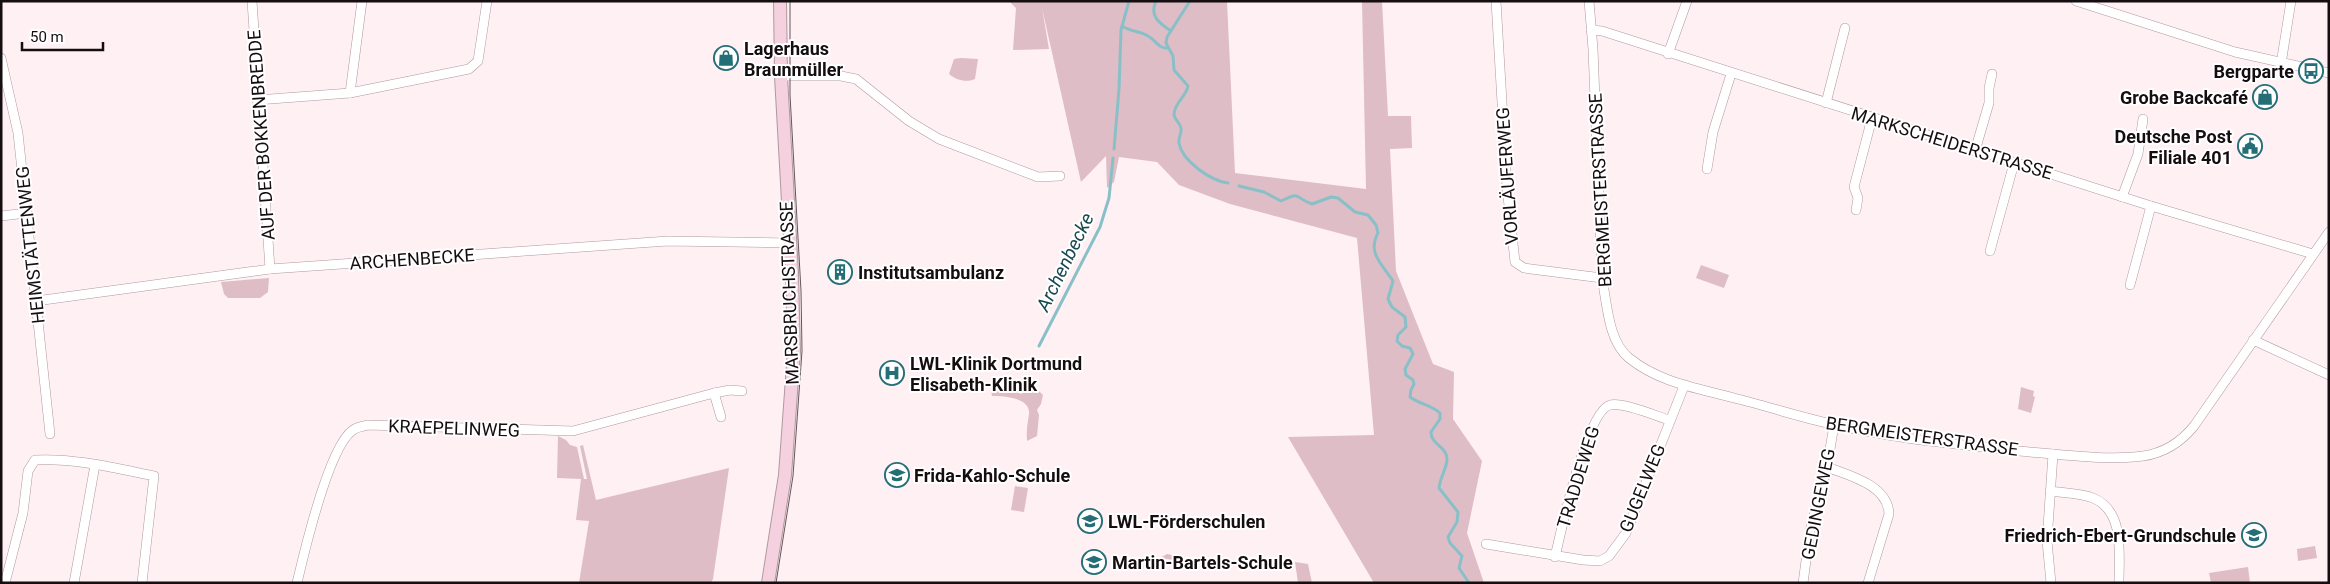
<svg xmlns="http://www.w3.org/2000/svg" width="2330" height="584" font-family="Roboto,sans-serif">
<rect width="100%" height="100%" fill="#fff0f4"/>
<g fill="#debdc6">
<polygon points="1009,1 1227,1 1235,173 1366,189 1362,1 1382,1 1388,116 1411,116 1412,148 1390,149 1396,271 1433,364 1454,372 1453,419 1482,461 1467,533 1484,583 1374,583 1288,437 1374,435 1357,238 1230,204 1179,185 1157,162 1119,157 1114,182 1107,188 1106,156 1081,182 1042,8 1049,49 1013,50 1016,8"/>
<path d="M961,58L978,59L975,79C966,83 956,80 949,74L954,59Z"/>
<polygon points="1701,265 1729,275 1724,288 1696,278"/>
<polygon points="269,278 268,292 260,298 228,298 224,294 221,282"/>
<path d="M1005,385L1021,394L1028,388L1037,389L1043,395L1041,404L1037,410L1039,415L1037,436L1027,441V439C1026,430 1028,422 1029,414C1031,397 1002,396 992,396L991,390L995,386Z"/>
<polygon points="2021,387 2034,391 2033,396 2035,397 2031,413 2018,409"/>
<polygon points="558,436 566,440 570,445 577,447 584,479 587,479 580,446 583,445 596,500 729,468 713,579 711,583 579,583 589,521 576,520 581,479 557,478"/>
<polygon points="1015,486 1028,488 1024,512 1011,510"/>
<polygon points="2315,546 2317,558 2298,561 2297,549"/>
<polygon points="1167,554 1182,557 1187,562 1160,558"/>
<polygon points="1295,562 1308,564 1312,583 1298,583"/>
<polygon points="2248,567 2250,583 2211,583 2209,573"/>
</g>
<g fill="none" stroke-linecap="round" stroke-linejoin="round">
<g stroke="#89c0c8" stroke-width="3">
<path d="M1156,1C1149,16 1159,23 1171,31"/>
<path d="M1190,1L1167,37L1166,43L1173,56L1174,70L1188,86C1186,97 1175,102 1174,114C1174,120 1180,122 1181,128C1182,133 1178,138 1179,143C1182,161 1211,181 1228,183"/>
<path d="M1122,26C1131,32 1140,31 1148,36C1156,40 1158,49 1168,48"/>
<polyline points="1114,149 1119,89 1121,30 1129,1"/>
<path d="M1239,186L1264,192L1281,201C1303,191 1292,197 1312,204L1331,197L1338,198L1355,212L1368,215L1376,225L1378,233C1367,253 1382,264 1393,281L1388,299L1392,307L1405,317L1406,327L1398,335L1397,341L1402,346L1410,348L1413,354L1405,369L1406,375L1413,380L1414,384L1411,390L1410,397C1419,404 1431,405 1440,413V419L1431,432C1431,443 1442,445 1446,454C1450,464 1440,476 1439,488L1458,512L1457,522L1448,537L1450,543L1462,556L1459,568L1469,583"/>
<polyline points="1039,346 1100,227 1109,198 1113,158"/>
</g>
<defs>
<g id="street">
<polyline points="252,1 270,269"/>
<polyline points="1496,1 1507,187 1515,262 1524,268 1531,269 1602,278"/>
<path d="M1589,1L1593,49L1602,278C1607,303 1608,341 1629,358C1660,383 1698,388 1734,398C1767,406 1799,417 1832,424C1893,439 1957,444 2019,451C2054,454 2109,461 2143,456C2164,453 2181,442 2194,426L2329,232"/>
<polyline points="2076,1 2235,52 2329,73"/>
<polyline points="1591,30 1602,31 2151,206 2313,254"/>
<polyline points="1668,54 1687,1"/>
<polyline points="1,58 18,133 50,434"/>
<polyline points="2281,64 2291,1"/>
<polyline points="781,76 841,76 856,79 909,121 939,139 1038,177 1060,176"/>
<polyline points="350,93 362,1"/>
<polyline points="257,100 350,93 469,69 478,61 487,1"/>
<polyline points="1826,103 1845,28"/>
<polyline points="1975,151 1989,103 1989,88 1992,74"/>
<polyline points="1707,169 1713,132 1731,74"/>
<polyline points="2122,197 2138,154 2143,119"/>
<polyline points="1856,210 1858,198 1854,187 1872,118"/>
<polyline points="1,216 27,213"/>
<polyline points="1990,251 2014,163"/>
<polyline points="2130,285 2151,206"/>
<polyline points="36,301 270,269 668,241 790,243"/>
<polyline points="2253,340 2329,375"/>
<polyline points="714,393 721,417"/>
<path d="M1827,467C1850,476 1888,485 1889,514L1868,583"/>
<path d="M2050,491C2063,493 2081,493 2093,498C2125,511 2119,554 2119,583"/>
<polyline points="1486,544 1583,560 1600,561 1609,556 1626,533 1684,386"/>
<path d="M1555,557C1561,531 1587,411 1610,405C1623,402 1656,416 1669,420"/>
<path d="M5,583L23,513L28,471L35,460C75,458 115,468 154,476L142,583"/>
<polyline points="74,583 95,465"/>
<path d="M297,583C304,553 329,446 353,430C357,427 363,426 368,425L573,431L714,393L730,390L742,391"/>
<polyline points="1803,583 1810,531 1827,467 1834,425"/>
<polyline points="2051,583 2047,541 2053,454"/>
</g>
<polyline id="secondary" points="768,583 785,475 794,351 792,273 781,76 780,1"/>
</defs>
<use href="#street" stroke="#af999f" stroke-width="10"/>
<use href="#secondary" stroke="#af999f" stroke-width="14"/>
<use href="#street" stroke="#fff" stroke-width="9"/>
<use href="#secondary" stroke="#f5d0de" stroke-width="12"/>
<polyline stroke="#63595c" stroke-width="1" points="776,583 793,476 802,351 801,291 790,95 790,1"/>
</g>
<defs>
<symbol id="shop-ring" viewBox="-11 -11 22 22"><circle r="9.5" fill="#fff" stroke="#246e76" stroke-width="1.5"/><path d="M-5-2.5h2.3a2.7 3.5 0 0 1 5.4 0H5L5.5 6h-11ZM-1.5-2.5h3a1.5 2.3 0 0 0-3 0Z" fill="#246e76"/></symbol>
<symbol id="bus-ring" viewBox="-11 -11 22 22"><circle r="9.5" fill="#fff" stroke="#246e76" stroke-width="1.5"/><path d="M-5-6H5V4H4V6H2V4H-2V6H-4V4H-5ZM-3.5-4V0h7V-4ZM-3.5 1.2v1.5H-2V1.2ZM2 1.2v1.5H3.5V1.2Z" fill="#246e76"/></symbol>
<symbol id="civic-ring" viewBox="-11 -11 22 22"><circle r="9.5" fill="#fff" stroke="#246e76" stroke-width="1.5"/><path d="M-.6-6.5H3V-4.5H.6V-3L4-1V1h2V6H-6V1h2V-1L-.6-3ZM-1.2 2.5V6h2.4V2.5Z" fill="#246e76"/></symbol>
<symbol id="building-ring" viewBox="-11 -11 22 22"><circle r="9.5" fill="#fff" stroke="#246e76" stroke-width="1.5"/><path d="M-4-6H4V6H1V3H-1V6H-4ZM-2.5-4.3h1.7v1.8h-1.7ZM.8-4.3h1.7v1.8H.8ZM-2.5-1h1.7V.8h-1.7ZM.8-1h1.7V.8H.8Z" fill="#246e76"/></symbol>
<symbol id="hospital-ring" viewBox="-11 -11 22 22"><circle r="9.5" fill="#fff" stroke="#246e76" stroke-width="1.5"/><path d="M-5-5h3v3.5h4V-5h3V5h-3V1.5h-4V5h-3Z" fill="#246e76"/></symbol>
<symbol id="school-ring" viewBox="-11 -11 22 22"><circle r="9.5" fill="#fff" stroke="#246e76" stroke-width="1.5"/><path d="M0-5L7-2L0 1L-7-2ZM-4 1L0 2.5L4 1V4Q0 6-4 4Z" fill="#246e76"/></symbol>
</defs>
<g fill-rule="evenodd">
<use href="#shop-ring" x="712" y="44" width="28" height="28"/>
<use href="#bus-ring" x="2297" y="57" width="28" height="28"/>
<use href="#shop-ring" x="2251" y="83" width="28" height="28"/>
<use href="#civic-ring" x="2236" y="132" width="28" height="28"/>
<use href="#building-ring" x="826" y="258" width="28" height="28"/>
<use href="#hospital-ring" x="878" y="359" width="28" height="28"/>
<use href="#school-ring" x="883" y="461" width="28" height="28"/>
<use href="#school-ring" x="1076" y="507" width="28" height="28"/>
<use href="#school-ring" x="2240" y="521" width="28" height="28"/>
<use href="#school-ring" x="1080" y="548" width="28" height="28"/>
</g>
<g text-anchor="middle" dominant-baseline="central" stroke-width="4" stroke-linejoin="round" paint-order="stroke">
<g font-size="18" font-weight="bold" fill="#150d10" stroke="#fff" text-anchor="start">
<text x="744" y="48">Lagerhaus<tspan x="744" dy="21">Braunmüller</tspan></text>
<text x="2294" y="71" text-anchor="end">Bergparte</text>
<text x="2248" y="97" text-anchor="end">Grobe Backcafé</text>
<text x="2232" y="136" text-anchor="end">Deutsche Post<tspan x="2232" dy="21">Filiale 401</tspan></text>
<text x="858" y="272">Institutsambulanz</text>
<text x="910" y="363">LWL-Klinik Dortmund<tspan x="910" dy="21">Elisabeth-Klinik</tspan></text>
<text x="914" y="475">Frida-Kahlo-Schule</text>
<text x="1108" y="521">LWL-Förderschulen</text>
<text x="2236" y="535" text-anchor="end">Friedrich-Ebert-Grundschule</text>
<text x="1112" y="562">Martin-Bartels-Schule</text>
</g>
<g font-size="18" fill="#150d10" stroke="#fff">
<text transform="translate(261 135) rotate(-94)">AUF DER BOKKENBREDDE</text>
<text transform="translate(1952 143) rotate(17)">MARKSCHEIDERSTRASSE</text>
<text transform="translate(1507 176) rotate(-94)">VORLÄUFERWEG</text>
<text transform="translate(1600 190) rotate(-93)">BERGMEISTERSTRASSE</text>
<text transform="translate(30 245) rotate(-96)">HEIMSTÄTTENWEG</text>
<text transform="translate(412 259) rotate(-4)">ARCHENBECKE</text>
<text transform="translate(789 293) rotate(-92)">MARSBRUCHSTRASSE</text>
<text transform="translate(454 428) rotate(2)">KRAEPELINWEG</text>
<text transform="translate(1922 436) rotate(8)">BERGMEISTERSTRASSE</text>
<text transform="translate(1578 477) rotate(-73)">TRADDEWEG</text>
<text transform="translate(1642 488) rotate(-68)">GUGELWEG</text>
<text transform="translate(1818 504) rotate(-79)">GEDINGEWEG</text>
</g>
<g font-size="19" font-style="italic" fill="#17494e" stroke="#fff">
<text transform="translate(1065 262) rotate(-64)">Archenbecke</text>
</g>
</g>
<rect width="2330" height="584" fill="none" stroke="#150d10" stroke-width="5"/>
<path d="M22 42v8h81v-8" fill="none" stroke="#150d10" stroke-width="2.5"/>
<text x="30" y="42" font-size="15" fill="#150d10" stroke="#ffffff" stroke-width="4" paint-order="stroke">50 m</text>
</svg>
